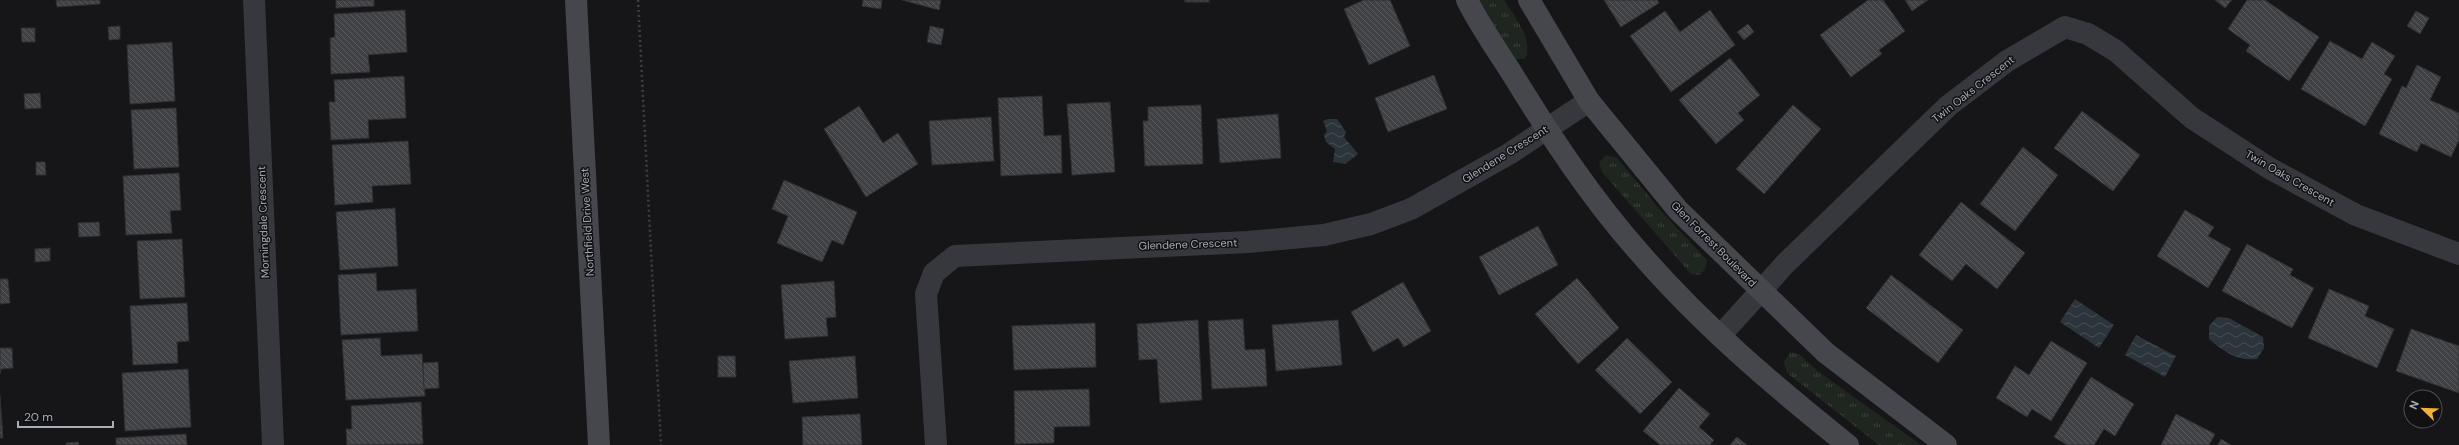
<svg xmlns="http://www.w3.org/2000/svg" width="2459" height="445" font-family="'DM Sans',sans-serif">
<defs>
<pattern id="grass-tufts" width="24" height="20" patternUnits="userSpaceOnUse"><rect width="24" height="20" fill="#1e261f"/><path d="M3 7l-1-3M5 7V3M7 7l1-3M15 17l-1-3M17 17v-4M19 17l1-3" fill="none" stroke="#3c433d"/></pattern>
<pattern id="water-waves" width="16" height="10" patternUnits="userSpaceOnUse"><rect width="16" height="10" fill="#2c353c"/><path d="M0 5q4-4 8 0t8 0" fill="none" stroke="#485056"/></pattern>
<pattern id="building-back-hatch" width="6" height="6" patternUnits="userSpaceOnUse"><rect width="6" height="6" fill="#404145"/><path d="M-1 5l2 2M0 0l6 6M5-1l2 2" fill="none" stroke="#595a5e"/></pattern>
</defs>
<rect width="100%" height="100%" fill="#161618"/>
<g fill="url(#grass-tufts)">
<path d="M1479,0H1504C1515,18 1534,38 1525,59H1515L1508,54Z"/>
<polygon points="1606,155 1617,158 1662,212 1707,260 1705,269 1700,275 1691,274 1602,172 1599,162"/>
<polygon points="1790,352 1799,354 1819,372 1921,445 1879,445 1787,373 1784,362"/>
</g>
<g fill="url(#water-waves)">
<polygon points="1328,119 1337,119 1346,132 1344,137 1358,154 1345,164 1333,162 1335,149 1326,142 1324,135 1327,131 1323,121"/>
<polygon points="2075,299 2114,325 2099,348 2060,322"/>
<path d="M2217,317L2229,318L2263,337L2264,348L2257,359C2236,361 2225,352 2209,339V326Z"/>
<polygon points="2136,335 2176,356 2165,377 2125,355"/>
</g>
<g fill="url(#building-back-hatch)" stroke="#303034">
<polygon points="56,0 100,0 100,4 57,7"/>
<polygon points="336,0 374,0 374,6 336,8"/>
<polygon points="863,0 882,0 881,9 862,6"/>
<polygon points="902,0 941,0 939,10"/>
<rect x="1185" y="0" width="24" height="2"/>
<polygon points="1364,0 1390,0 1410,46 1369,65 1344,9"/>
<polygon points="1604,0 1657,0 1659,3 1621,27"/>
<polygon points="1868,0 1883,0 1905,31 1879,50 1882,54 1851,77 1820,35"/>
<polygon points="1905,0 1928,0 1912,11"/>
<polygon points="2215,0 2232,0 2225,8"/>
<polygon points="2247,0 2265,0 2319,37 2289,81 2246,51 2250,45 2228,29"/>
<polygon points="405,10 407,52 368,55 370,72 331,74 330,38 335,37 334,14"/>
<polygon points="1710,10 1735,45 1671,92 1630,36 1665,11 1680,32"/>
<polygon points="2416,11 2429,18 2420,34 2407,26"/>
<polygon points="1748,24 1754,32 1744,40 1737,32"/>
<polygon points="120,26 120,39 109,40 108,27"/>
<polygon points="930,26 944,29 941,45 927,42"/>
<polygon points="21,28 35,28 35,42 22,42"/>
<polygon points="2330,41 2362,59 2372,42 2395,56 2384,74 2392,79 2365,126 2301,89"/>
<polygon points="172,42 175,101 130,104 127,45"/>
<polygon points="1730,58 1760,95 1738,113 1744,120 1716,144 1679,100"/>
<polygon points="2417,65 2441,77 2430,100 2459,113 2459,140 2451,157 2421,143 2417,152 2379,134 2402,86 2406,88"/>
<polygon points="1434,75 1447,109 1388,132 1375,98"/>
<polygon points="404,76 406,118 368,120 369,138 331,140 329,102 335,102 334,80"/>
<polygon points="40,93 41,108 25,109 24,94"/>
<polygon points="1042,96 1044,136 1061,135 1062,173 1001,176 998,98"/>
<polygon points="1110,102 1115,172 1072,175 1067,104"/>
<polygon points="1201,105 1203,164 1145,166 1143,121 1148,121 1148,107"/>
<polygon points="1793,105 1821,129 1764,194 1736,169"/>
<polygon points="859,106 883,143 898,133 918,164 866,197 824,129"/>
<polygon points="176,108 179,167 134,169 131,110"/>
<polygon points="2082,111 2140,155 2113,191 2054,148"/>
<polygon points="1278,114 1281,158 1220,163 1217,119"/>
<polygon points="991,117 994,161 932,165 929,121"/>
<polygon points="408,141 411,184 372,186 373,202 335,205 332,145"/>
<polygon points="2023,147 2058,175 2015,231 1980,204"/>
<polygon points="36,162 45,162 46,175 36,175"/>
<polygon points="179,173 181,210 170,211 172,233 126,235 123,176"/>
<polygon points="784,180 857,212 843,245 832,240 822,262 777,243 788,216 772,209"/>
<polygon points="1961,202 2025,253 1997,289 1966,264 1952,281 1919,255"/>
<polygon points="395,208 398,266 340,270 336,212"/>
<polygon points="2185,210 2214,227 2208,236 2231,249 2208,288 2157,256"/>
<polygon points="99,222 100,236 79,237 78,223"/>
<polygon points="1538,226 1558,265 1499,295 1479,257"/>
<polygon points="182,239 185,297 140,299 137,241"/>
<polygon points="2247,244 2293,269 2290,275 2314,288 2292,328 2222,291"/>
<polygon points="50,248 50,261 35,262 35,249"/>
<polygon points="376,273 377,291 416,289 418,331 341,335 338,275"/>
<polygon points="1891,275 1963,330 1938,363 1866,308"/>
<polygon points="1577,278 1619,328 1578,364 1535,314"/>
<polygon points="0,279 8,279 10,303 0,304"/>
<polygon points="834,281 836,317 826,318 828,336 785,339 781,285"/>
<polygon points="1403,282 1431,331 1404,347 1398,338 1373,352 1351,312"/>
<polygon points="2329,289 2369,306 2365,316 2394,329 2377,368 2308,338"/>
<polygon points="187,303 189,341 177,342 178,363 133,365 130,306"/>
<polygon points="1243,319 1245,350 1265,349 1267,386 1212,389 1208,321"/>
<polygon points="1198,320 1202,400 1160,403 1157,359 1139,360 1137,324"/>
<polygon points="1338,320 1342,365 1276,371 1272,325"/>
<polygon points="1095,323 1096,367 1014,370 1012,326"/>
<polygon points="2411,329 2459,346 2459,393 2396,371"/>
<polygon points="380,338 381,356 422,354 425,396 346,400 342,340"/>
<polygon points="1627,338 1672,382 1640,414 1595,370"/>
<polygon points="2051,341 2087,363 2051,421 2032,409 2027,417 1996,398 2015,366 2029,375"/>
<polygon points="0,348 12,348 13,368 1,369 0,374"/>
<polygon points="718,356 735,356 736,377 718,377"/>
<polygon points="855,356 858,398 793,403 789,361"/>
<polygon points="438,362 439,388 424,389 423,363"/>
<polygon points="188,369 191,427 125,431 122,373"/>
<polygon points="2091,377 2134,404 2115,436 2104,429 2094,445 2067,445 2054,437"/>
<polygon points="1679,388 1710,414 1699,427 1714,440 1710,445 1660,445 1643,431"/>
<polygon points="1089,389 1090,426 1054,427 1054,443 1015,444 1014,391"/>
<polygon points="0,396 3,438 0,438"/>
<polygon points="421,402 423,444 347,445 346,429 352,429 351,406"/>
<polygon points="860,414 862,445 803,445 802,417"/>
<polygon points="2176,414 2215,434 2209,445 2161,445"/>
<polygon points="186,434 187,445 116,445 116,438"/>
<polygon points="1737,437 1747,445 1730,445"/>
<polygon points="2221,439 2231,445 2218,445"/>
<polygon points="78,442 79,445 66,445 66,443"/>
</g>
<g fill="none" stroke-linecap="round" stroke-linejoin="round">
<polyline stroke="#3d3f44" stroke-width="2.5" stroke-dasharray="2 3" stroke-linecap="butt" points="638,0 661,445"/>
<g stroke="#37383d" stroke-width="22">
<polyline points="254,0 273,445"/>
<polyline points="1720,336 1785,264 1948,106 2007,61 2065,27 2088,34 2116,51 2192,118 2269,168 2356,215 2459,254"/>
<polyline points="936,445 926,294 934,273 955,256 1248,242 1324,235 1371,224 1411,209 1509,154 1589,101"/>
</g>
<g stroke="#45474d" stroke-width="22">
<polyline points="576,0 599,445"/>
<path d="M1467,0C1481,28 1500,54 1516,80C1553,140 1592,199 1639,252C1701,324 1774,386 1848,445"/>
<polyline points="1529,0 1589,101 1678,210 1826,353 1946,445"/>
</g>
</g>
<g text-anchor="middle" dominant-baseline="central" stroke-width="3" stroke-linejoin="round" paint-order="stroke">
<g font-size="11" fill="#a8adb8" stroke="#111113">
<text transform="translate(1973 89) rotate(-38)">Twin Oaks Crescent</text>
<text transform="translate(1505 154) rotate(-32)">Glendene Crescent</text>
<text transform="translate(2290 178) rotate(30)">Twin Oaks Crescent</text>
<text transform="translate(263 222) rotate(-92)">Morningdale Crescent</text>
<text transform="translate(587 222) rotate(-93)">Northfield Drive West</text>
<text transform="translate(1188 244) rotate(-2)">Glendene Crescent</text>
<text transform="translate(1714 244) rotate(45)">Glen Forrest Boulevard</text>
</g>
</g>
<g transform="translate(2423 409) rotate(293)"><circle r="19" fill="#111113" stroke="#4d4f55"/>
<path d="M0-3L7 15L0 10L-7 15Z" fill="#f2b134"/>
<text y="-6" font-size="11" font-weight="bold" text-anchor="middle" fill="#a8adb8">N</text>
</g>
<path d="M18 421v6h95v-6" fill="none" stroke="#a8adb8" stroke-width="2"/>
<text x="24" y="421" font-size="12" fill="#a8adb8" stroke="#111113" stroke-width="3" paint-order="stroke">20 m</text>
</svg>
